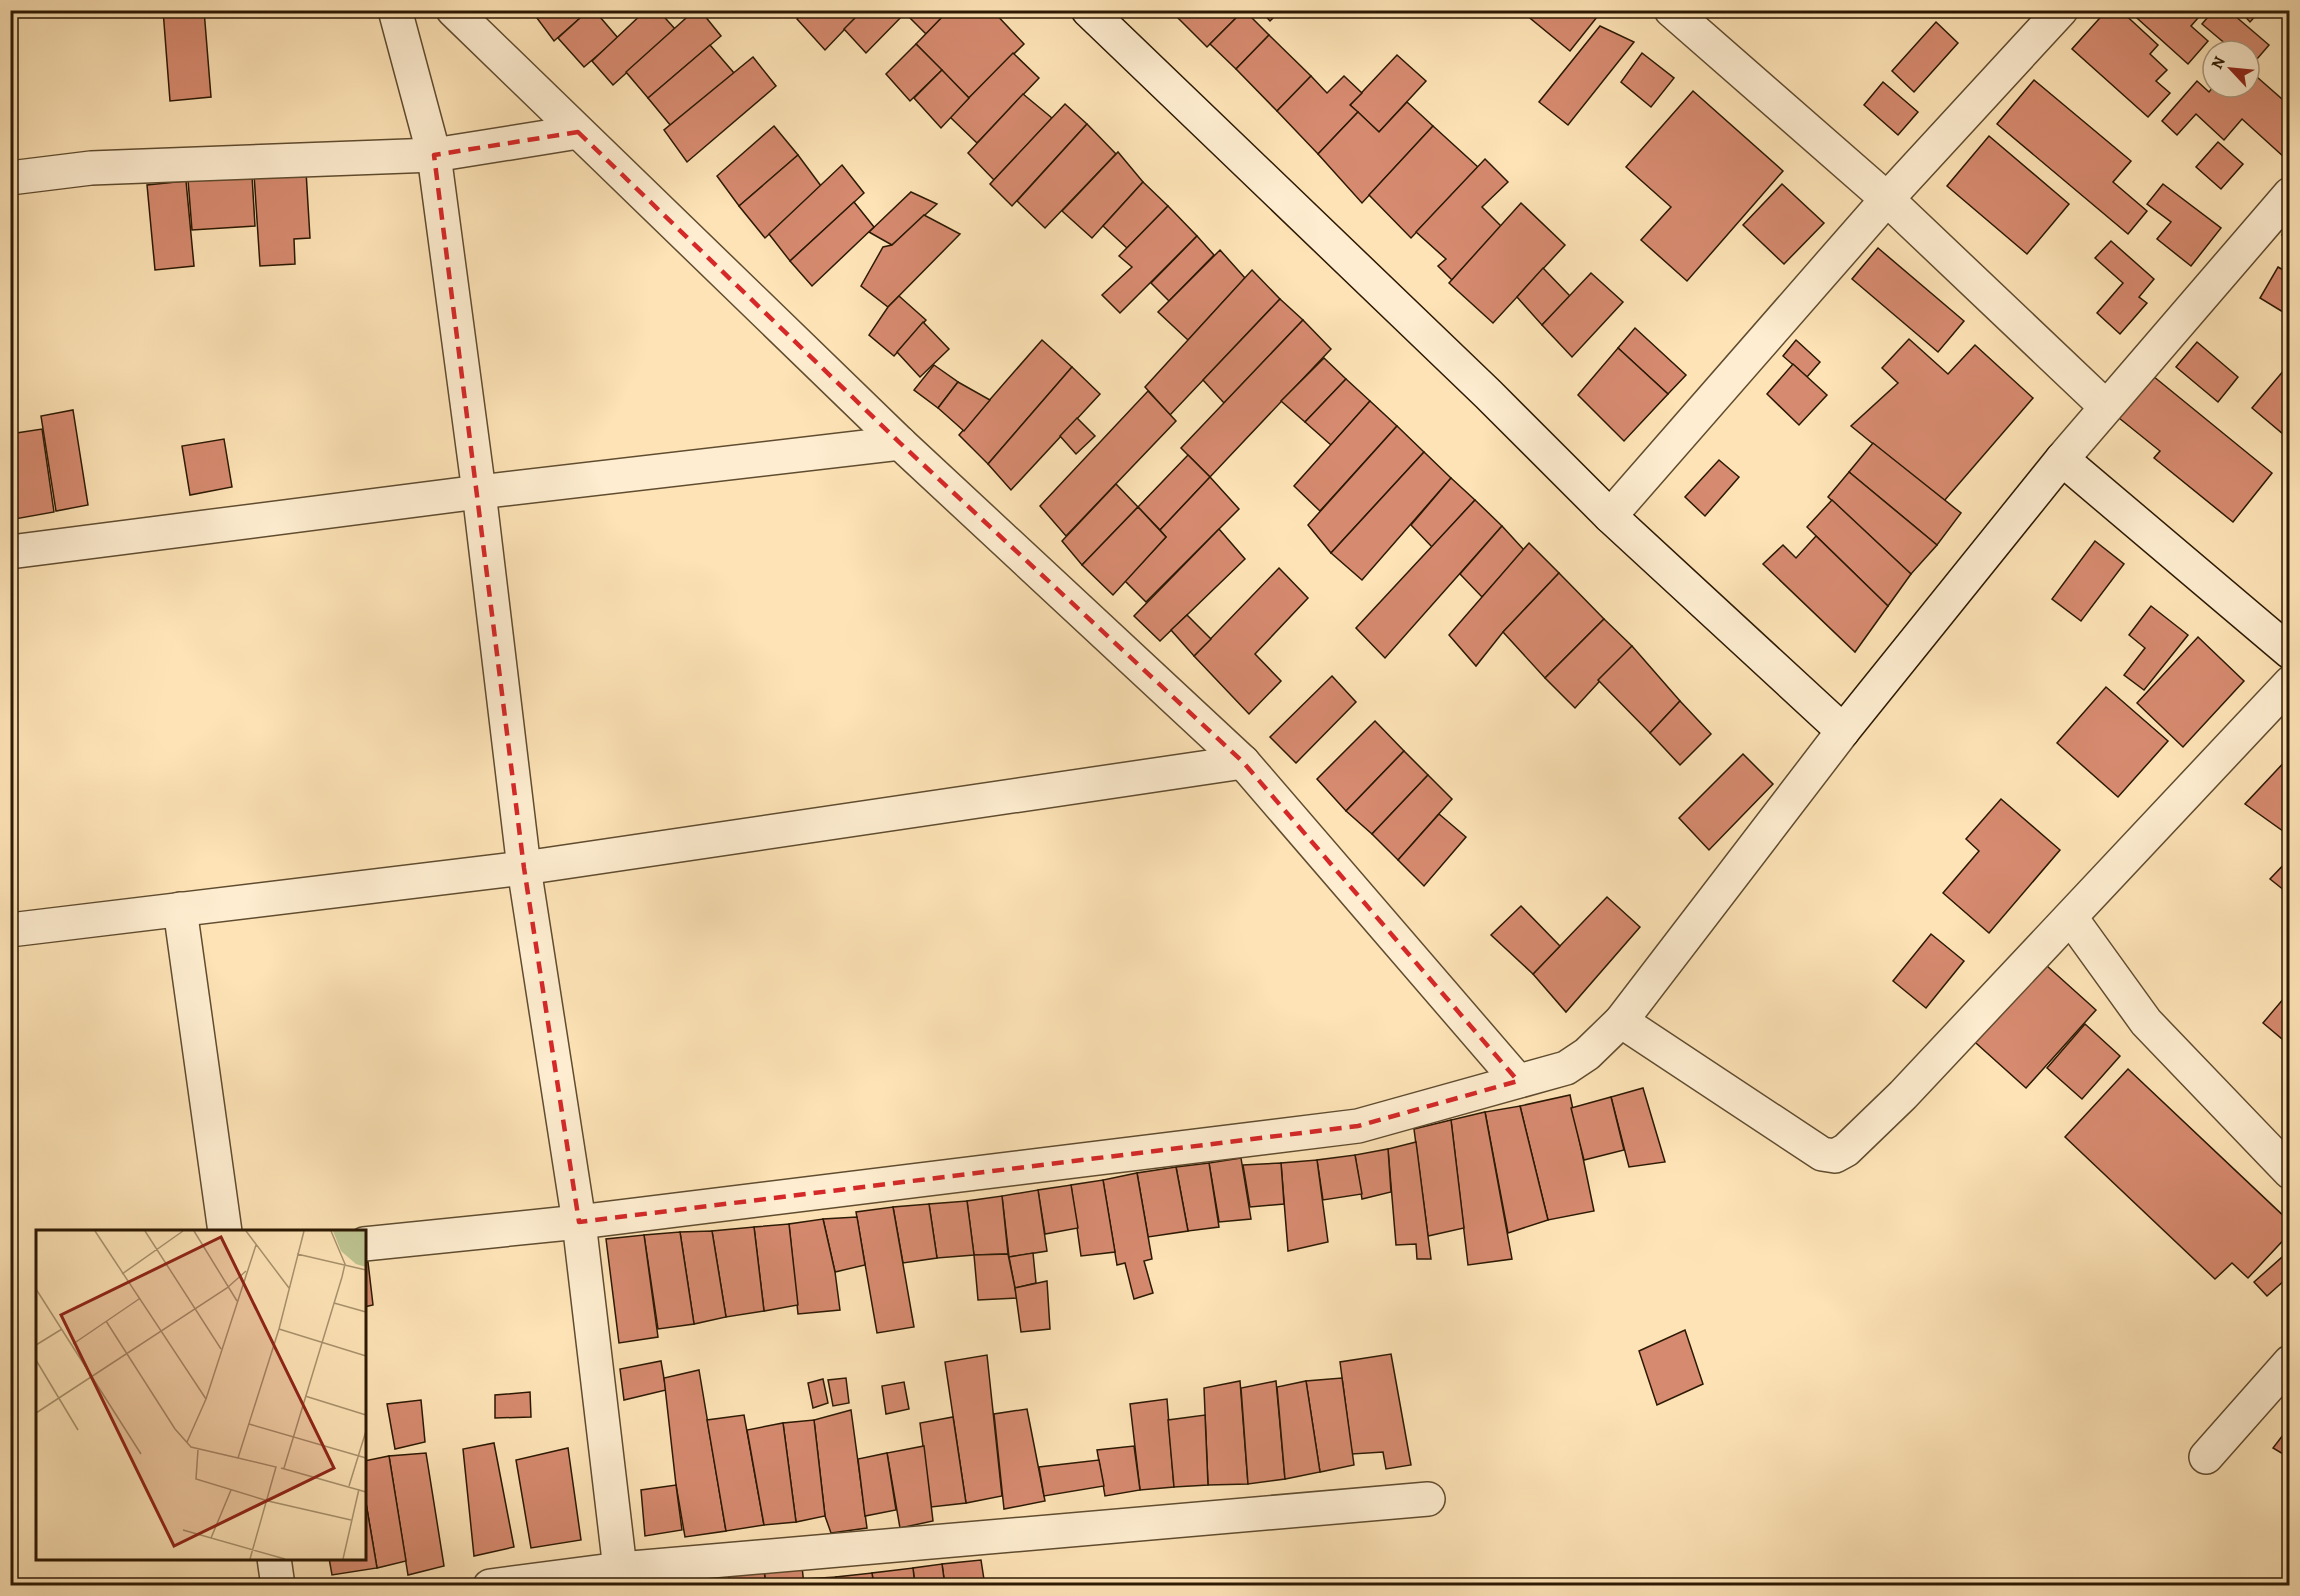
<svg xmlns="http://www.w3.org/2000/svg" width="2300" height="1596" font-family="Alegreya,serif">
<rect width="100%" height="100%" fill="#fde3b6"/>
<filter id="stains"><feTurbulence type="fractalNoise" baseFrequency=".00333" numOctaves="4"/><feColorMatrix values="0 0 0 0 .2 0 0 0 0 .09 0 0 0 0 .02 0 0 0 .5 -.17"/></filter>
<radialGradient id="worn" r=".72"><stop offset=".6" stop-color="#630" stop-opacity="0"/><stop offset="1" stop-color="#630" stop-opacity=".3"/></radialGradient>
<g fill="#d68a6f" stroke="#2c1903" stroke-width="1.5">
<polygon points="163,10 204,10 211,97 170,101"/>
<polygon points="531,10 589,10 554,41"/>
<polygon points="589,10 594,10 618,38 584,67 558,38"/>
<polygon points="646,10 658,10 675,29 613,85 592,61"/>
<polygon points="695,10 700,10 721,36 648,98 626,72"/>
<polygon points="805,10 863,10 825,50 797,19"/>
<polygon points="863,10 908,10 866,53 844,29"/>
<polygon points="908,10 949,10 926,34 905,13"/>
<polygon points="949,10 992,10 1024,44 969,98 916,44"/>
<polygon points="1186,10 1244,10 1207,47 1178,18"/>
<polygon points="1244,10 1269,35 1236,69 1210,44"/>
<polygon points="1260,10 1281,10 1270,21"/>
<polygon points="1527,10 1590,10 1597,17 1570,51 1525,14"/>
<polygon points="2107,10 2120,10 2158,45 2150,54 2167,70 2156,81 2170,93 2148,117 2072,49"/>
<polygon points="2128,10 2205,10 2191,26 2208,41 2188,64"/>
<polygon points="2214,10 2228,10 2269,45 2251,66 2249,64 2249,51 2234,51 2202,24"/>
<polygon points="2239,10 2261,10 2250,22"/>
<polygon points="1936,22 1958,43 1914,92 1892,71"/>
<polygon points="1600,26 1634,42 1568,125 1539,102"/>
<polygon points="1269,35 1311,76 1277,111 1236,69"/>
<polygon points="916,44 942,70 910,101 886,74"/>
<polygon points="710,45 734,73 671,126 648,98"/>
<polygon points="1013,53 1039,78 977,143 950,117"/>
<polygon points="1642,53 1674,78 1651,107 1621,82"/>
<polygon points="1397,55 1426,81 1379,132 1350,105"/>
<polygon points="753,57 776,86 687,162 664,130"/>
<polygon points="942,70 969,98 941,128 914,98"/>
<polygon points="2249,70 2290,106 2290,152 2285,158 2242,119 2224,140 2196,114 2177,135 2162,121 2197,81 2209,92 2213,87 2249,87"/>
<polygon points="1311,76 1327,93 1344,76 1362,93 1350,105 1358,112 1318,154 1277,111"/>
<polygon points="2034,80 2131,161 2113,182 2147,211 2128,234 1997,124"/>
<polygon points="1883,82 1918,112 1898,135 1864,105"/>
<polygon points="1693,91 1783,171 1687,281 1641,240 1671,207 1626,167"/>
<polygon points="1023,94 1052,118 994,180 968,153"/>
<polygon points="1407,102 1433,126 1362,203 1318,154 1358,112 1379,132"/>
<polygon points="1065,104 1087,124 1012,206 990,184"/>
<polygon points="1087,124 1116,154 1045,228 1017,201"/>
<polygon points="774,126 798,155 739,206 717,176"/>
<polygon points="1433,126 1478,167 1411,238 1369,195"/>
<polygon points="1989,136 2069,204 2027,254 1947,186"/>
<polygon points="2218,142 2243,164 2221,189 2196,167"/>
<polygon points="1118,152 1143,182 1092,238 1062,211"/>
<polygon points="798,155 821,186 765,238 739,206"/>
<polygon points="1485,159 1508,182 1482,207 1501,226 1452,280 1438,266 1446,259 1416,232"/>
<polygon points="842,165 864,193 790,261 769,234"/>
<polygon points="306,171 310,238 294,239 295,264 260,266 254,174"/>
<polygon points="252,176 255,226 192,230 188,180"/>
<polygon points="186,181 194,266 155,270 147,185"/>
<polygon points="1143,182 1168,206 1127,248 1103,226"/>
<polygon points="1782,184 1824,223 1784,264 1743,225"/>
<polygon points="2163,184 2221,228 2191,266 2157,239 2171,222 2147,204"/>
<polygon points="911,192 937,204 892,245 869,232"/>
<polygon points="854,202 874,227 812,286 790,261"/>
<polygon points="1521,203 1565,245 1493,323 1449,283"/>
<polygon points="1168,206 1197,236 1120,313 1102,295 1132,267 1119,256"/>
<polygon points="924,215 960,234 888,307 861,286 883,247 892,245"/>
<polygon points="2290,227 2290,242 2282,235"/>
<polygon points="1197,236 1214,255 1169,301 1151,283"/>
<polygon points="2111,241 2154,279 2139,297 2147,303 2120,334 2097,313 2123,283 2095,258"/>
<polygon points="1878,248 1964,321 1938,352 1852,279"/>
<polygon points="1220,250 1245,278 1188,340 1158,312"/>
<polygon points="2278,267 2290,274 2290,312 2288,315 2260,298"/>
<polygon points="1543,268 1570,296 1542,325 1517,297"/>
<polygon points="1252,270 1280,299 1170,415 1145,387"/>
<polygon points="1591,273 1623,302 1572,357 1542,325"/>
<polygon points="899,296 926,320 894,356 869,335 888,307"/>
<polygon points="1280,299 1303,320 1224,403 1203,380"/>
<polygon points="1303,320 1331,349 1210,477 1181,448"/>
<polygon points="923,322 949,349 920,377 897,352"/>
<polygon points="1635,328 1686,375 1668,394 1618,348"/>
<polygon points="1909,339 1948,374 1975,345 2033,398 1944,501 1851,426 1898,383 1882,368"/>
<polygon points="1042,340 1072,367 988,464 959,435"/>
<polygon points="1796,340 1820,362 1807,377 1783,356"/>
<polygon points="2197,342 2238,377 2218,402 2176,367"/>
<polygon points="1618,348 1668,394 1624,441 1578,395"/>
<polygon points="1324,358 1346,379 1305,422 1281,401"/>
<polygon points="2290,363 2290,440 2252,408"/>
<polygon points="1793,364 1827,395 1799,425 1767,394"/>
<polygon points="934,365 958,382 938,408 914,390"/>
<polygon points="1072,367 1100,394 1011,490 988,464"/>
<polygon points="2153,376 2272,473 2233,522 2154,458 2160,451 2119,418"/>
<polygon points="1346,379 1370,401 1331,445 1305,422"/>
<polygon points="958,382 990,400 964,431 938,408"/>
<polygon points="1148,391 1176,421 1066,536 1040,506"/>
<polygon points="1370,401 1397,426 1320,511 1294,486"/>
<polygon points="73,410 88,505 56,511 41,416"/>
<polygon points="1077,418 1095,436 1076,454 1060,436"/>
<polygon points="1397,426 1424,452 1331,553 1308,525"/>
<polygon points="42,429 54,512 15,519 10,491 10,434"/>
<polygon points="224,439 232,487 190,495 182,446"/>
<polygon points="1873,443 1961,513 1937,545 1849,472"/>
<polygon points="1424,452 1451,478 1362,580 1331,553"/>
<polygon points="1188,455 1210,477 1160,530 1138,507"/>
<polygon points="1719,460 1739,477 1705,516 1685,497"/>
<polygon points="1849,472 1937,545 1911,574 1828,497"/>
<polygon points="1210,477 1239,509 1146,602 1125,581 1166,537 1160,530"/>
<polygon points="1451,478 1475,500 1432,547 1411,525"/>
<polygon points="1116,484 1138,507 1082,565 1062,541"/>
<polygon points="1475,500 1502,526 1385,658 1356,628"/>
<polygon points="1832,500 1911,574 1888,606 1807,527"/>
<polygon points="1138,507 1166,537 1113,595 1082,565"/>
<polygon points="1502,526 1524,550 1482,597 1460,574"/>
<polygon points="1219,529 1245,559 1160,641 1134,616"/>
<polygon points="1816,536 1888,606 1855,652 1763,564 1783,545 1796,558"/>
<polygon points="2095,541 2124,564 2081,621 2052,599"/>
<polygon points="1529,543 1559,573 1503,632 1476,666 1449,635"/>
<polygon points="1279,568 1308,598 1255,654 1281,681 1249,714 1194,656"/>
<polygon points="1559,573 1604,619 1545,678 1503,632"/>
<polygon points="2151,606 2188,635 2144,690 2124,675 2145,648 2129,635"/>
<polygon points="1187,615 1211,639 1194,656 1171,630"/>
<polygon points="1604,619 1632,646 1575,708 1545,678"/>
<polygon points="2198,637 2244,681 2183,747 2137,703"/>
<polygon points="1632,646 1680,701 1650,733 1598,680"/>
<polygon points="1332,676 1356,702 1296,763 1270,737"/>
<polygon points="2106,687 2168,741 2118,797 2057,743"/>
<polygon points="1680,701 1711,734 1680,765 1650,733"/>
<polygon points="1375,721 1404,751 1346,811 1317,779"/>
<polygon points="1404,751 1428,775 1372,834 1346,811"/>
<polygon points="1743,754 1773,784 1709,850 1679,818"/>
<polygon points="2290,756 2290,836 2245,804"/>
<polygon points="1428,775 1452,799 1398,860 1372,834"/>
<polygon points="2001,799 2060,850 1989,933 1943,893 1979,851 1966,839"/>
<polygon points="1439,814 1466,837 1424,886 1398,860"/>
<polygon points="2290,858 2290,895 2270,879"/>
<polygon points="1607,897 1640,927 1566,1012 1533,974"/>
<polygon points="1521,906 1560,946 1533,974 1491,935"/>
<polygon points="1931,934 1964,961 1926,1008 1893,981"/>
<polygon points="2037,957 2096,1010 2026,1088 1967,1035"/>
<polygon points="2290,991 2290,1042 2288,1044 2263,1023"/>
<polygon points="2085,1024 2120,1056 2082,1099 2047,1068"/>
<polygon points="2128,1069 2290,1222 2290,1233 2248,1278 2232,1263 2215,1279 2065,1137"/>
<polygon points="1643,1088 1665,1162 1629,1167 1611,1097"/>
<polygon points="1570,1095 1594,1211 1548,1220 1520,1106"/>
<polygon points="1611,1097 1624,1150 1584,1160 1571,1108"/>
<polygon points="1520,1106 1548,1220 1508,1233 1485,1112"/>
<polygon points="1485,1112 1512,1259 1468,1265 1451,1120"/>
<polygon points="1451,1120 1464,1228 1428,1236 1414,1129"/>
<polygon points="1416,1142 1428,1236 1431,1259 1417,1259 1416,1244 1396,1245 1388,1149"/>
<polygon points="1388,1149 1391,1192 1362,1199 1355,1155"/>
<polygon points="1355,1155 1362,1194 1323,1200 1317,1160"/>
<polygon points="1241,1158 1251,1219 1219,1222 1209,1163"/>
<polygon points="1317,1160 1328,1242 1288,1251 1281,1163"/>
<polygon points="1209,1163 1219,1227 1188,1231 1176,1167"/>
<polygon points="1281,1163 1284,1204 1250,1207 1243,1165"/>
<polygon points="1176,1167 1188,1231 1148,1237 1137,1173"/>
<polygon points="1137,1173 1152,1259 1144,1261 1153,1293 1134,1299 1125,1263 1117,1265 1103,1180"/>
<polygon points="1103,1180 1115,1252 1081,1256 1071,1185"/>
<polygon points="1071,1185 1078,1228 1045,1234 1038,1190"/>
<polygon points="1038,1190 1047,1251 1009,1257 1002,1196"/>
<polygon points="1002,1196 1008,1254 974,1255 967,1201"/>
<polygon points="967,1201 974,1255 937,1258 929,1204"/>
<polygon points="929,1204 937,1258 903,1263 893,1207"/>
<polygon points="893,1207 914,1327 877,1333 856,1212"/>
<polygon points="857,1217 865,1265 835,1272 823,1219"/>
<polygon points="823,1219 835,1272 840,1310 798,1314 789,1224"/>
<polygon points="789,1224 798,1305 764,1311 754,1227"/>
<polygon points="754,1227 764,1311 726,1317 712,1231"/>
<polygon points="712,1231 726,1317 694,1324 680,1232"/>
<polygon points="680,1232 694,1324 658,1329 644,1235"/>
<polygon points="644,1235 658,1337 619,1343 606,1239"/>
<polygon points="2290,1250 2290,1283 2286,1279 2267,1296 2254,1282"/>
<polygon points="1033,1253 1036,1283 1015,1288 1009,1257"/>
<polygon points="1008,1254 1017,1298 978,1300 974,1255"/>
<polygon points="368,1262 373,1305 364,1307 364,1263"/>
<polygon points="1047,1281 1050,1329 1021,1332 1015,1288"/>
<polygon points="1685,1330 1703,1384 1657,1405 1639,1351"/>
<polygon points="1391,1354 1411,1465 1386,1469 1383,1452 1352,1454 1340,1362"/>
<polygon points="987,1355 1002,1496 966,1503 945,1362"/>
<polygon points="661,1361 666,1390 624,1400 620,1369"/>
<polygon points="699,1370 726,1531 685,1537 676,1485 664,1378"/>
<polygon points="846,1378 849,1403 833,1406 828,1380"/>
<polygon points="1342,1378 1354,1465 1320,1472 1306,1381"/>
<polygon points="823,1379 828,1403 813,1408 808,1383"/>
<polygon points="1240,1381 1248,1484 1208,1485 1204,1388"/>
<polygon points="1276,1381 1285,1479 1248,1484 1241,1388"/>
<polygon points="1306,1381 1320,1472 1285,1479 1277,1387"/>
<polygon points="904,1382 909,1409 886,1414 882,1386"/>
<polygon points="530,1392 531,1417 495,1418 495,1395"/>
<polygon points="1167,1399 1174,1487 1140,1490 1130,1404"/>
<polygon points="421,1400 425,1442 395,1449 387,1404"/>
<polygon points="1027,1409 1045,1501 1004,1509 994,1414"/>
<polygon points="851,1410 867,1528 831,1533 825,1516 814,1420"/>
<polygon points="744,1415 764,1525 726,1531 707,1420"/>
<polygon points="1205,1415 1208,1485 1174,1487 1168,1420"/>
<polygon points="953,1417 966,1503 931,1507 920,1423"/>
<polygon points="814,1420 825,1516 796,1522 783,1423"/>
<polygon points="783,1423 796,1522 764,1525 747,1430"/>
<polygon points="2290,1426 2290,1458 2273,1448"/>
<polygon points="494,1443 514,1547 474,1556 463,1449"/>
<polygon points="924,1446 933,1521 900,1528 887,1453"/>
<polygon points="1134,1446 1140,1490 1105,1496 1097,1450"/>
<polygon points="568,1448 581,1540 531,1548 516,1460"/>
<polygon points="426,1453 444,1566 408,1575 389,1456"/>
<polygon points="887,1453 896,1510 865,1516 858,1459"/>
<polygon points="389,1456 406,1561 377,1568 364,1491 364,1461"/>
<polygon points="1099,1460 1104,1486 1044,1496 1039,1467"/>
<polygon points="676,1485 682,1530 645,1536 641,1490"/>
<polygon points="364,1491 377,1568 332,1575 329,1558 364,1558"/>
<polygon points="981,1560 985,1586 945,1586 942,1564"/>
<polygon points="942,1564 945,1586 915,1586 913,1568"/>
<polygon points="802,1566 804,1586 766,1586 764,1570"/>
<polygon points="913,1568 915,1586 874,1586 872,1573"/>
<polygon points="764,1570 766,1586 730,1586 728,1573"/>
<polygon points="728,1573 730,1586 690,1586 689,1576"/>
<polygon points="872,1573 874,1586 837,1586 836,1577"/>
<polygon points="689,1576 690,1586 649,1586 649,1582"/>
<polygon points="836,1577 837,1586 804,1586 804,1579"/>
</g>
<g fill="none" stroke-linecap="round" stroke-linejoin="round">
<defs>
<g id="street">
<polyline points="395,10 434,155 479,492 524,868 579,1222 622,1586"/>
<polyline points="453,10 900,443 1243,762 1518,1081"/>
<polyline points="1671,10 1887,199 2105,406"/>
<polyline points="10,178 91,168 434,155 578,132"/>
<polyline points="2062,459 2290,194"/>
<polyline points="1610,516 1887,199 2061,10"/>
<polyline points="10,552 479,492 900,443"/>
<polyline points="180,909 225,1232"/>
<polyline points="2071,918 2146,1022 2290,1172"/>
<polyline points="10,930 524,868 1243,762"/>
<polyline points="1621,1021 1822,1154 1835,1156 1846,1150 1903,1095 2290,683"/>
<polyline points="364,1244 579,1222 1358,1126 1566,1068 1587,1054 1621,1021 1843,731"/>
<polyline points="2206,1457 2290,1362"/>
<polyline points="274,1558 278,1586"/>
<polyline points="490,1586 620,1569 1428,1499"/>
</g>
<polyline id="secondary" points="1088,10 1488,394 1610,516 1843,731 2062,459 2290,652"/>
</defs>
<use href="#street" stroke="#604c30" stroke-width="36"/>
<use href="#secondary" stroke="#2c1903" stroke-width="36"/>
<use href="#street" stroke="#feedd0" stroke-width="33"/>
<use href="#secondary" stroke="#feedd0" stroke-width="33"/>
</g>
<path fill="none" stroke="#d62828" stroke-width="4.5" stroke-dasharray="12 8" stroke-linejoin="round" d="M578,132L900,443L1243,762L1518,1081L1358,1126L579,1222L524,868L434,155Z"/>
<g transform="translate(36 1230)">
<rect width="330" height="330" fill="#fde3b6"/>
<path d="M297,1H330V37L320,34L305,21Z" fill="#bdc490"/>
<path fill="none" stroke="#a9926e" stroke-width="1.5" d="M59,1L170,169M109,1L185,119M158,1L201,71M210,1L253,58M261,24L330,40M86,44L147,1M0,59L105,224M298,73L330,82M70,91L139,199L155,217L202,228M243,99L330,126M37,114L103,69M0,115L26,99M0,130L42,200M269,166L330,185M0,183L191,58L210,41M213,194L330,228M151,212L170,169L220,15M162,220L160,249L232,271L315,290M245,238L330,262M248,238L306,47L309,34L295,1M313,256L330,201M147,300L249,329M175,308L195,260M214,329L240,237L202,228L243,99L268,1M307,329L323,259"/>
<path fill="#8f2418" fill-opacity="0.15" stroke="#8f2418" stroke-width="3" d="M185,7L298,238L138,316L25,85Z"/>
<rect width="330" height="330" fill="none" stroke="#2c1903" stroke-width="3"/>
</g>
<rect width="2300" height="1596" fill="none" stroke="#fde3b6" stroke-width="36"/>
<rect x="12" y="12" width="2276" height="1572" fill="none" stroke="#2c1903" stroke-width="3"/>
<rect x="18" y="18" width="2264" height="1560" fill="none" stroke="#2c1903" stroke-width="1.5"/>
<g transform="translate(2231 69) rotate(296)"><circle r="28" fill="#feedd0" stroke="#aa987e" stroke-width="1.5"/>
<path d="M0-4.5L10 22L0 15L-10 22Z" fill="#8f2418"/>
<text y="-9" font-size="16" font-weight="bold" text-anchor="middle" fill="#2c1903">N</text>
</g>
<rect width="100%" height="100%" filter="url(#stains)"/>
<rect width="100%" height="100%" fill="url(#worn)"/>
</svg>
